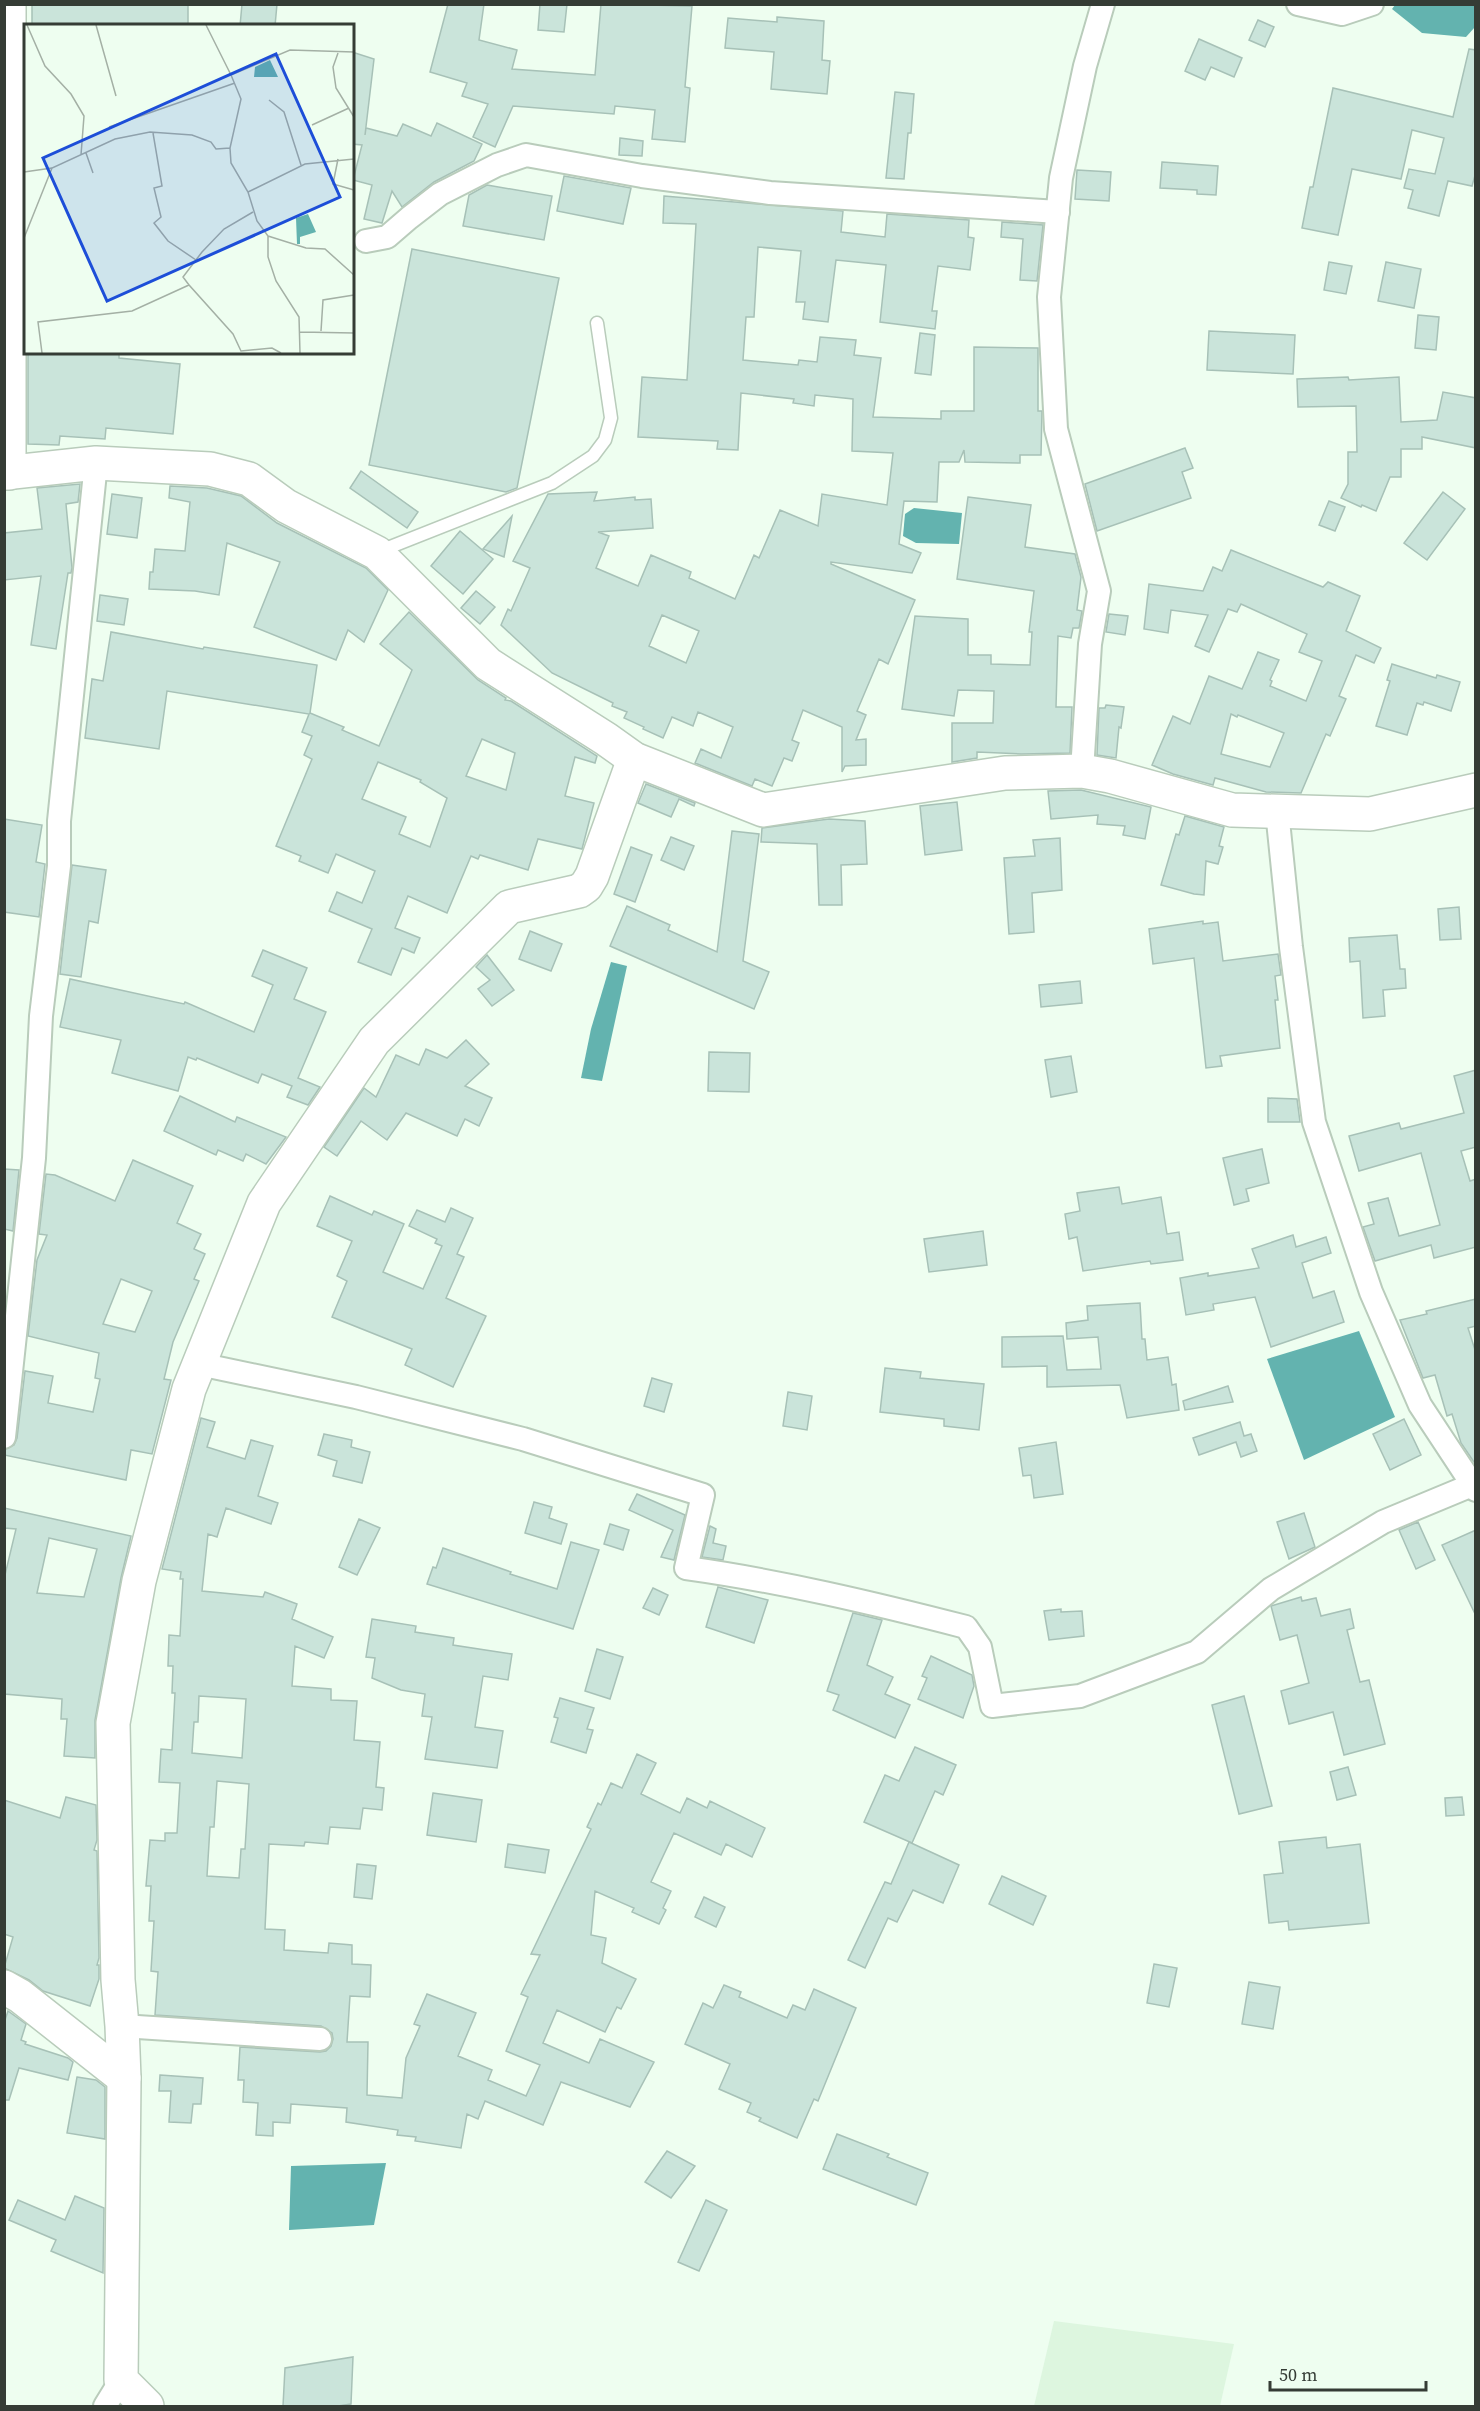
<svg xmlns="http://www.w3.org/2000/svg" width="1480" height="2411" font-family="'Source Serif 4',serif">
<rect width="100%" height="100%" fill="#eefef0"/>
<polygon fill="#ddf6df" points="1054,2321 1234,2344 1220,2406 1034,2406"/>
<g fill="#63b3af">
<polygon points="1395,5 1475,5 1475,27 1466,37 1422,33 1392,9"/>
<polygon points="914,508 962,513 959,544 916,543 903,536 905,514"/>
<polygon points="611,962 627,966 602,1081 581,1078 591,1029"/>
<polygon points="1359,1331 1395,1417 1304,1460 1267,1359"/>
<polygon points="386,2163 374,2225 289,2230 291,2166"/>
</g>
<g fill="#cae4da" stroke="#a7c1b7" stroke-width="1.5" fill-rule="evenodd">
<rect x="32" y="4" width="156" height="22"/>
<polygon points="242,4 277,4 275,26 240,26"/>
<polygon points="448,4 484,4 479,40 517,50 512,69 595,75 601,4 692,6 685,87 690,88 685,142 652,139 655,110 615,106 614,114 513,106 495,147 473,137 488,104 462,96 467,83 430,72"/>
<polygon points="540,4 567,4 564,32 538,30"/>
<polygon points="777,17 824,21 822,60 830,61 827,94 771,89 774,52 725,48 728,18 777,22"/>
<polygon points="1258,20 1274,27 1265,47 1249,40"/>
<polygon points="1199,39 1242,58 1234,77 1211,67 1205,80 1185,71"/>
<polygon points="1469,49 1476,50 1476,172 1472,186 1448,181 1439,216 1408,208 1413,190 1404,188 1409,169 1435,174 1444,138 1412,130 1401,179 1352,169 1338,235 1302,228 1310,187 1313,187 1333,88 1453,117"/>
<polygon points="352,52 374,59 365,135 366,128 397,136 403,124 431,136 437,123 482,144 474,161 434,182 402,207 392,191 382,223 364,219 372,185 353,180 362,145 352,144"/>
<polygon points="895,92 914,94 911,133 908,133 904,179 886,178"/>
<polygon points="620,138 643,141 642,156 619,155"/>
<polygon points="1162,162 1218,166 1216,195 1197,194 1197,190 1160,188"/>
<polygon points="1077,170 1111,172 1109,201 1075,199"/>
<polygon points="564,176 631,188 623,224 557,211"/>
<polygon points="487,185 552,196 544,240 463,226 469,195"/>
<path d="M664,196L843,211L841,232L885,237L887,214L969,220L968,237L974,238L970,270L938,266L932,311H937L935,329L880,322L886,265L836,260L828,322L803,319L805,302H796L801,251L758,247L754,317H746L743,360L798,365L799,360L817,362L820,337L856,340L854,355L881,358L873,417L941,419V411H974V347L1038,348V411H1042L1041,455H1020V463L965,462L964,450L959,462H939L937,502L904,501L899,544L921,553L912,573L831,562V564L915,600L888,664L879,659L857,711L866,715L856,740L866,739V765L845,766L842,772V727L803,710L792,740L799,743L792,761L784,758L772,786L755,779L752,786L695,763L701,749L721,758L733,727L698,712L693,726L672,717L663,738L643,729L644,727L624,718L627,712L612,706L613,703L552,673L501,625L508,609L511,611L530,568L513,561L548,494L597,492L594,501L635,497V500L651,499L653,528L598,532L609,536L596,568L638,586L651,555L691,572L689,578L735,599L754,555L759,558L780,510L818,526L822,494L887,505L893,453L852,451L853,399L815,395L814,406L793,403L794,399L741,393L738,450L717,449L718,441L638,437L642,377L687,380L696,224L663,223ZM662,615L699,631L686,663L649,646Z"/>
<polygon points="1002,222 1043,225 1037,281 1020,280 1023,239 1001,237"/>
<polygon points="412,249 559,278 517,488 506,492 369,465"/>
<polygon points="1329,262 1352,266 1346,294 1324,290"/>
<polygon points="1386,262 1421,269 1414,308 1378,301"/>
<polygon points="1418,315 1439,317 1436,350 1415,348"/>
<polygon points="1209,331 1295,335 1293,374 1207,370"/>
<polygon points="920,333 935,335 931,375 915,373"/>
<polygon points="28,352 119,352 119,358 180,364 173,434 106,428 105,439 60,436 59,445 28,444"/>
<polygon points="1348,377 1349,380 1399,377 1401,422 1437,420 1443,392 1476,398 1476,448 1422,437 1422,449 1401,449 1401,477 1390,477 1376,511 1362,505 1361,507 1341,498 1348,484 1348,452 1357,452 1356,406 1298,407 1297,379"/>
<polygon points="1185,448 1193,468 1182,472 1191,498 1097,531 1085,484"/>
<polygon points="361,471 418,512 407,528 350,488"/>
<polygon points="80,484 78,502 66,504 72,568 71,573 68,573 56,649 31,645 41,576 4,580 4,533 42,529 37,488"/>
<polygon points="170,486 207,488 241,496 277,523 366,568 388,590 364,642 348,630 336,660 254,627 280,562 227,543 219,595 195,591 149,589 150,572 153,572 155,549 185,551 190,502 169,498"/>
<polygon points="1443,492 1465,509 1427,560 1404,543"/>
<polygon points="112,494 142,498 137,538 107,534"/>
<polygon points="968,497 1031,505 1025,547 1075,554 1081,577 1077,610 1082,611 1079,628 1073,628 1071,638 1058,636 1056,707 1072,707 1070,753 1021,754 977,752 977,758 952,762 952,723 993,723 994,691 958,690 954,716 902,709 915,616 968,619 968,655 991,655 991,664 1030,665 1032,632 1029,632 1034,591 957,579"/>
<polygon points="1329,501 1345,507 1335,531 1319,525"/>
<polygon points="512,516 504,557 483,549"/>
<polygon points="460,531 493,559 463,594 431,566"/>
<path d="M1231,550L1323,587L1328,582L1360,596L1346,631L1381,648L1374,663L1356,655L1339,696L1346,699L1330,736L1326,734L1301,793L1266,792L1215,778L1213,785L1173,774L1152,765L1173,716L1190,724L1209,676L1242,689L1258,652L1279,660L1270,680L1272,681L1270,686L1306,701L1322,661L1299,652L1307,634L1241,604L1237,612L1228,609L1209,652L1195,646L1208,615L1171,610L1168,633L1144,629L1149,584L1203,591L1213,567L1222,571ZM1231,714L1237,717L1238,715L1284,733L1270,767L1221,754Z"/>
<polygon points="476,591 495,607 480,624 461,608"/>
<polygon points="100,595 128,599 124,625 97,621"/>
<path d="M409,612L478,680L506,698L505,700L511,701L597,756L595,763L575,757L565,796L594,803L582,849L538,839L528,870L480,855L478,859L471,856L447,913L408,896L395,928L420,938L414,953L402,948L391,975L358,962L372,929L329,911L337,892L362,903L375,871L336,854L328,873L299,861L301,856L276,846L312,759L304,755L312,736L302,732L309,714L167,691L159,749L85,738L92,679L103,681L111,632L203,649L204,647L317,665L310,713L344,727L342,730L379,746L412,670L380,644ZM482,739L515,753L506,790L466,776ZM378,762L421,780L420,782L447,798L430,847L399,834L406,817L362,799Z"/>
<polygon points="1109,614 1128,616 1125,635 1106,632"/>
<polygon points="1392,664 1436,678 1437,675 1460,682 1451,711 1424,702 1423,705 1417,703 1407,735 1376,726 1390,681 1387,680"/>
<polygon points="1106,705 1124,707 1121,728 1119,727 1116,758 1097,755 1099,708 1105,708"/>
<polygon points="646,784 695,803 694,806 679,799 671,817 638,803"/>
<polygon points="1081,790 1151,807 1145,839 1123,835 1125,826 1097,824 1098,815 1051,819 1048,791"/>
<polygon points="957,802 962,850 925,855 920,806"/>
<polygon points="1185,816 1224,827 1219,846 1223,847 1218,864 1206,861 1204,895 1194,894 1161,885 1176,834 1179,835"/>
<polygon points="4,819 42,825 36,862 45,864 39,917 4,912"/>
<polygon points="829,819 865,821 867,864 841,865 842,905 819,905 817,844 761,842 762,828"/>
<polygon points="732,831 759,834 743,961 769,972 754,1009 610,946 627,906 670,925 668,930 717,952"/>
<polygon points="671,837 694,846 684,870 661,860"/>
<polygon points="1060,838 1062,890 1032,893 1034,932 1009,934 1004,858 1035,856 1033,840"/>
<polygon points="631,847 652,855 635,902 614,894"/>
<polygon points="72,865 106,870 98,923 89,921 81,977 60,974"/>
<polygon points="1459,907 1461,939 1440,940 1438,909"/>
<polygon points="1203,921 1203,924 1218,922 1223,961 1278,954 1281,975 1275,976 1278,1000 1275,1000 1280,1048 1220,1056 1222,1066 1206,1068 1194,958 1153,964 1149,929"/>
<polygon points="530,931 562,944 551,971 519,959"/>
<polygon points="1397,935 1400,969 1405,969 1406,988 1383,990 1385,1016 1363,1018 1360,961 1350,962 1349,938"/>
<polygon points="263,950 307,968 294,999 326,1012 298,1078 320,1087 308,1105 287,1097 292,1086 262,1074 258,1083 197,1058 196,1060 188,1057 178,1091 112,1073 121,1040 60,1027 70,979 184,1004 185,1002 254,1032 273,985 252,976"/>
<polygon points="487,955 514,990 492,1006 478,989 490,980 476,967"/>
<polygon points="1080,981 1082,1003 1041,1007 1039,985"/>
<polygon points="466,1040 489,1064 465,1086 492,1098 479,1126 465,1119 457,1136 406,1113 387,1140 361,1121 337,1156 324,1147 364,1088 376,1097 396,1055 419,1065 426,1049 447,1058"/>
<polygon points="709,1052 750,1053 749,1092 708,1091"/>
<polygon points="1071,1056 1077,1092 1051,1097 1045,1060"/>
<polygon points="1476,1070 1476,1147 1461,1151 1470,1181 1476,1179 1476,1247 1434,1258 1431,1245 1375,1261 1363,1227 1374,1224 1368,1203 1388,1198 1399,1236 1440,1225 1421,1153 1359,1171 1349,1136 1399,1123 1401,1129 1464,1113 1454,1076"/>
<polygon points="180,1096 235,1122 237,1117 286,1137 266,1164 246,1154 243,1161 218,1150 216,1155 164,1131"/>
<polygon points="1268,1098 1297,1099 1300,1122 1268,1122"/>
<polygon points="1262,1149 1269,1183 1246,1189 1249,1201 1234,1205 1223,1158"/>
<path d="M133,1160L193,1186L177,1223L201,1234L194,1249L205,1254L194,1279L199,1281L173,1342L164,1379L171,1380L152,1454L131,1450L126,1480L4,1455V1450L14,1445L17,1438L25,1371L53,1376L48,1403L93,1412L100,1379L95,1378L99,1353L28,1336L37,1260L47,1235L39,1234L46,1174L55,1175L115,1201ZM121,1279L152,1291L135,1332L103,1324Z"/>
<polygon points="4,1169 19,1170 13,1231 4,1229"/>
<polygon points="1119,1187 1122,1204 1161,1197 1167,1234 1179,1232 1183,1260 1151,1264 1150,1261 1083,1271 1077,1237 1069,1239 1065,1214 1080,1211 1077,1193"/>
<polygon points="330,1196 372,1215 374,1211 404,1224 383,1272 423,1289 442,1246 435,1243 437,1239 409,1226 417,1210 445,1222 451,1208 473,1218 457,1254 464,1257 446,1298 486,1316 453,1387 405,1365 412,1349 332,1317 347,1281 337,1276 352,1241 317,1226"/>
<polygon points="983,1231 987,1265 929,1272 924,1239"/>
<polygon points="1293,1235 1296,1247 1326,1237 1331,1253 1302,1263 1313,1298 1334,1291 1344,1322 1271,1347 1255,1297 1213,1304 1214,1310 1186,1315 1180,1278 1208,1273 1208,1276 1259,1268 1252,1249"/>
<polygon points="1476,1299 1476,1326 1468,1328 1476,1353 1476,1465 1461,1443 1452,1414 1447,1416 1435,1375 1423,1378 1400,1320 1427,1314 1426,1311"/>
<polygon points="1140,1303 1142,1339 1145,1339 1147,1360 1168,1357 1172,1385 1176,1384 1179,1410 1127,1418 1120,1385 1047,1387 1047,1366 1002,1367 1002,1337 1063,1336 1067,1370 1101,1369 1098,1337 1067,1339 1066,1323 1088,1320 1087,1306"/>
<polygon points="885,1368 921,1372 920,1378 984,1384 979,1430 944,1426 944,1419 880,1412"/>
<polygon points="652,1378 672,1384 664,1412 644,1406"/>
<polygon points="1228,1386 1233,1402 1185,1410 1183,1401"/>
<polygon points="788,1392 812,1396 807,1430 783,1426"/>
<path d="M201,1418L215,1422L207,1447L245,1459L251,1440L273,1446L258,1496L278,1503L271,1524L226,1508L217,1537L208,1534L202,1591L263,1597L265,1592L297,1604L292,1619L333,1637L324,1658L295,1646L292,1686L331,1689V1700L357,1701L354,1740L380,1742L376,1787L384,1788L382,1810L363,1808L360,1829L330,1827L328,1844L305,1842L304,1846L269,1844L265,1929L285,1930L284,1950L328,1953L329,1943L352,1945V1964L371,1965L370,1997L350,1996L347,2042H368L367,2095L402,2098L406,2058L420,2026L414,2024L427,1994L476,2013L458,2056L492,2070L488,2080L526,2096L540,2065L506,2051L528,1997L521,1994L540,1955L531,1954L591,1829L587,1827L598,1803L601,1805L611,1783L622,1788L637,1754L656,1763L641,1794L680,1813L687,1798L707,1808L710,1801L765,1828L752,1857L726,1844L721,1855L674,1833L651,1882L671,1891L663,1908L666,1910L659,1924L632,1912L634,1908L595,1891L591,1935L606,1938L602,1963L636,1979L621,2009L617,2007L605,2032L557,2010L543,2043L589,2063L600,2039L654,2062L630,2107L561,2082L543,2125L485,2101L478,2119L467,2114L461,2148L415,2141L416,2137L397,2135L398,2130L346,2122L347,2108L291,2104L290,2123L273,2122V2136L256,2135L258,2103L243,2102L244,2080H238L240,2047L320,2052L326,2051L331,2046L333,2039L332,2033L321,2026L155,2015L158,1972L151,1971L154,1921H149L151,1886H146L150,1840L165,1841V1833H177L180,1783L159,1782L161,1749L172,1750L175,1693H172L173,1666H168L169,1635L180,1636L183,1579H180L181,1572L162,1569ZM199,1696L246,1699L242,1758L192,1753L194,1722H198ZM217,1781L249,1784L245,1849H241L239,1878L207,1876L210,1827H214Z"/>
<polygon points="1404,1419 1421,1455 1390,1470 1373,1434"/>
<polygon points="1240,1422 1244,1436 1251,1434 1257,1451 1241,1457 1236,1442 1199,1455 1193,1438"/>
<polygon points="324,1434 352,1440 351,1447 370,1452 362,1483 333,1476 337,1461 318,1455"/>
<polygon points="1056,1442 1063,1494 1034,1498 1031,1475 1023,1476 1019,1448"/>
<polygon points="637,1494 685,1515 674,1560 661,1557 673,1530 629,1510"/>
<polygon points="534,1502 552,1507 549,1518 567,1524 561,1544 525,1533"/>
<path d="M4,1508L131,1536L121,1578L95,1720V1758L64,1756L67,1719H61L62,1699L4,1694V1579L16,1529L4,1528ZM49,1538L97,1549L84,1597L37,1593Z"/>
<polygon points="1304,1513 1315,1547 1289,1559 1277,1522"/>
<polygon points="359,1519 380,1528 357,1575 339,1567"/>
<polygon points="1418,1522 1435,1560 1416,1569 1399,1530"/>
<polygon points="610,1524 629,1530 623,1550 604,1544"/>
<polygon points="710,1526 716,1529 713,1543 726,1546 723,1560 702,1557"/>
<polygon points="1476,1530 1476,1616 1442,1545"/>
<polygon points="571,1542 599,1550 573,1629 427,1584 433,1567 436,1568 443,1548 511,1572 510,1574 557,1589"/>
<polygon points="718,1587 768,1600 754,1643 706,1627"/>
<polygon points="653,1588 668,1595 659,1615 643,1608"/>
<polygon points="1301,1597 1302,1601 1316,1598 1321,1616 1350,1609 1354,1628 1347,1630 1360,1682 1369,1680 1385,1744 1344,1755 1333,1712 1289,1724 1281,1691 1309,1683 1297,1635 1280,1640 1271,1606"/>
<polygon points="1061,1609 1061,1612 1082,1611 1084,1636 1049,1640 1044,1611"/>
<polygon points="853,1613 882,1620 867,1665 893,1677 885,1694 910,1705 895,1738 833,1710 839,1695 827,1691"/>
<polygon points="372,1619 416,1626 415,1632 454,1638 453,1645 512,1654 508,1680 483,1676 475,1727 503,1731 497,1768 425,1759 432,1717 422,1716 425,1694 401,1690 372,1678 375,1658 366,1657"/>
<polygon points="597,1649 623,1657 610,1699 585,1691"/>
<polygon points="931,1656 972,1675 974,1686 963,1718 918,1699 927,1678 922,1676"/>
<polygon points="1244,1696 1272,1806 1239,1814 1212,1705"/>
<polygon points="560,1698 594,1708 587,1729 593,1730 586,1753 551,1742 558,1718 554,1717"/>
<polygon points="915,1747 956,1765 943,1795 935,1791 912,1843 864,1822 885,1775 899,1781"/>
<polygon points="1348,1767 1356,1795 1337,1800 1330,1772"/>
<polygon points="433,1793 482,1800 476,1842 427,1835"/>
<polygon points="66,1797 96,1805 97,1840 94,1850 97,1851 99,1958 97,1965 99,1965 99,1979 90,2006 43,1991 29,1980 4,1968 13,1937 4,1934 4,1800 60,1818"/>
<polygon points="1462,1797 1464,1815 1446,1816 1445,1798"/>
<polygon points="1326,1837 1327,1848 1360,1844 1369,1923 1289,1930 1288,1921 1269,1923 1264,1875 1283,1873 1279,1842"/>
<polygon points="909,1842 959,1865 943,1903 913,1890 897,1922 888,1918 865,1968 848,1960 885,1882 891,1884"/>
<polygon points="508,1844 549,1850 545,1873 505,1867"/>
<polygon points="357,1864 376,1866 372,1899 354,1897"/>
<polygon points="1002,1876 1046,1896 1033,1925 989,1904"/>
<polygon points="704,1897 725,1907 716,1927 695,1917"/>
<polygon points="1154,1964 1177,1968 1169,2007 1147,2003"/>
<polygon points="1249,1982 1280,1987 1273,2029 1242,2024"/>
<polygon points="724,1985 741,1992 739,1997 787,2018 793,2005 805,2010 814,1989 856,2008 818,2101 814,2099 797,2138 759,2121 761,2118 747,2112 751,2103 719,2089 730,2064 685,2044 703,2003 713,2008"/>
<polygon points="8,2011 26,2024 21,2040 26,2042 25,2044 68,2058 73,2062 68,2080 19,2068 9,2100 4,2100 4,2023"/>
<polygon points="160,2075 203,2078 201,2104 193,2104 191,2123 169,2122 171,2091 159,2091"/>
<polygon points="77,2077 96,2080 105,2087 105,2139 67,2133"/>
<polygon points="837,2134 889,2154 887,2157 928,2173 916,2205 823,2169"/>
<polygon points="667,2151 695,2166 671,2198 645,2182"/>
<polygon points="75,2196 104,2208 103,2273 51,2251 56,2240 9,2220 18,2200 65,2220"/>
<polygon points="706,2200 727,2210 699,2271 678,2262"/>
<polygon points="353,2357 351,2404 338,2406 283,2406 285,2368"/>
</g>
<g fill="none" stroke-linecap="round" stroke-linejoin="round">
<defs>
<polyline id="lane" points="380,551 552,483 593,456 605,440 611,418 597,323"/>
<g id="street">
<polyline points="1298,4 1342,14 1372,4"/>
<polyline points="366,241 387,237 409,218 440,194 497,165 526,155 642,176 770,193 1058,212"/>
<polyline points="1082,771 1090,644 1099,591 1056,429 1049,297 1061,178 1085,66 1103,4"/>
<polyline points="1277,811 1291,947 1314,1122 1371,1292 1420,1405 1476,1490"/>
<path d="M199,1364L356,1397L523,1439L703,1495L686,1568C780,1581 873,1603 966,1627L980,1647L992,1706L1080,1696L1197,1652L1271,1589L1383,1522L1472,1485"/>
<polyline points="4,1437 34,1158 41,1016 59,866 59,821 96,463"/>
<polyline points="122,2026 320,2039"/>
<polyline points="105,2406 121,2380"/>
</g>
<g id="secondary">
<polyline points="9,4 9,473"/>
<polyline points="4,473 96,463 210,469 249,479 286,506 377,553 488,664 606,739 634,759 763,810 1005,773 1082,771 1110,776 1232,810 1370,814 1476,790"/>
<polyline points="4,1987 20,1996 124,2078"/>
<polyline points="147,2406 121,2380 124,2078 122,2026 118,1980 113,1723 139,1581 189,1389 264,1203 374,1041 509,907 579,891 586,886 592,876 634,759"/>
</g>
</defs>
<use href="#lane" stroke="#b9ccbb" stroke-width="15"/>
<use href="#street" stroke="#b9ccbb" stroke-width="26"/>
<use href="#secondary" stroke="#b9ccbb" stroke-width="36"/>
<use href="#lane" stroke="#fff" stroke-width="12"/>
<use href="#street" stroke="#fff" stroke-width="22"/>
<use href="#secondary" stroke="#fff" stroke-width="33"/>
</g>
<g transform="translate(24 24)">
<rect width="330" height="330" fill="#eefef0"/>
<path d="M246,36L254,53H230L231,43ZM284,190L292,208L276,213V220H273L272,194Z" fill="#63b3af"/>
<path fill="none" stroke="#a4b0a5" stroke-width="1.5" d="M3,1L21,42L47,70L60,92L57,131M72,1L92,72M182,1L207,51M314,29L309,43L312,64L330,93M245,76L260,88L277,141M288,101L325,84M85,103L211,59M129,109L138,162L130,164L137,193L130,199L144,217L172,236M206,124L207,139L224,168L233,197L244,212V233L252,257L275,293L276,329M62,129L69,149M314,135L309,160L330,166M0,148L28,144M224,168L281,140L330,135M244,212L282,224L301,225L330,251M0,214L28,144L91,115L126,108L168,111L187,118L192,125L206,124L217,75L207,51L266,26L330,28M165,261L159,253L178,228L200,205L229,188M297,307L299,276L330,271M276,308L330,309M18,329L14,298L108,287L165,261L209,310L217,327L248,324L257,329"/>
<path fill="#1d4ed8" fill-opacity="0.15" stroke="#1d4ed8" stroke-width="3" d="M252,30L316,173L83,277L19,134Z"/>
<rect width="330" height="330" fill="none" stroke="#353c35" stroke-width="3"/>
</g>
<rect width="1480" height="2411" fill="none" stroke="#353c35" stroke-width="12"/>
<path d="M1270 2381v9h156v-9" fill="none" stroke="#353c35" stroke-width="3"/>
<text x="1279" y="2381" font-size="18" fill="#353c35" stroke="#eefef0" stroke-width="4.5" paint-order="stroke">50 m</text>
</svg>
